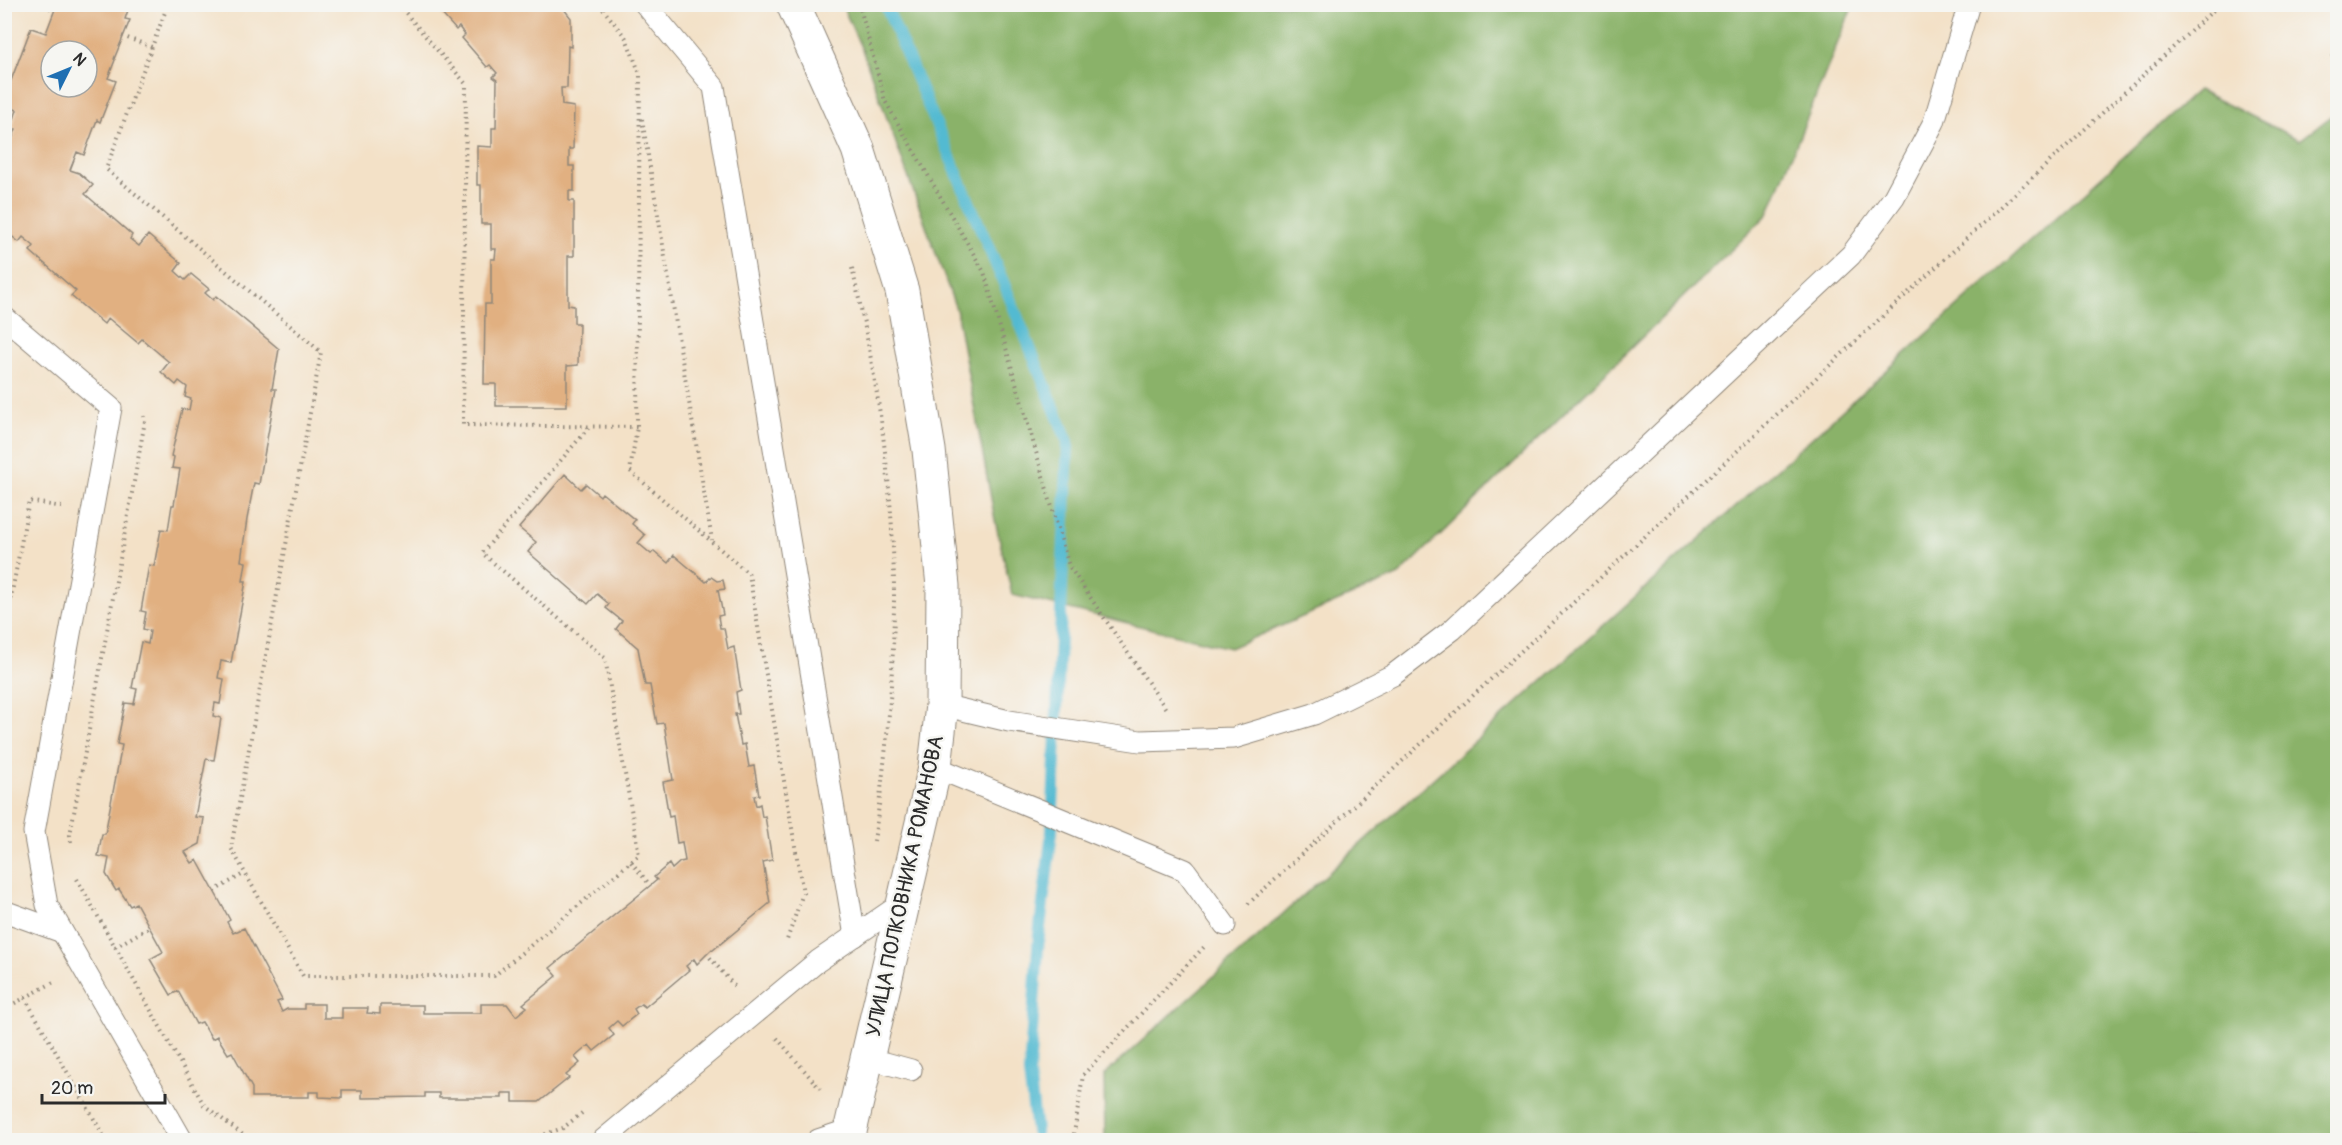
<svg xmlns="http://www.w3.org/2000/svg" width="2342" height="1145" font-family="Pangolin,sans-serif">
<rect width="100%" height="100%" fill="#f6f6f2"/>
<filter id="ink" filterUnits="userSpaceOnUse"><feTurbulence type="fractalNoise" baseFrequency=".0167" numOctaves="2"/><feDisplacementMap in="SourceGraphic" scale="12" xChannelSelector="R" yChannelSelector="G"/><feConvolveMatrix kernelMatrix="1 2 1 2 8 2 1 2 1" color-interpolation-filters="sRGB"/></filter>
<filter id="wash" filterUnits="userSpaceOnUse"><feTurbulence type="fractalNoise" baseFrequency=".008" numOctaves="4" result="noise"/><feDisplacementMap in="SourceGraphic" scale="24" xChannelSelector="R" yChannelSelector="G"/><feGaussianBlur stdDeviation="1.35" result="paint"/><feColorMatrix in="noise" values="0 0 0 0 0 0 0 0 0 0 0 0 0 0 0 0 0 1.4 0 .05"/><feComposite in="paint" operator="in"/></filter>
<g filter="url(#wash)">
<rect width="100%" height="100%" fill="#f3e1c7"/>
<g fill="#8ab269" stroke="#5a6e4a" stroke-width="1.5">
<polygon points="842,5 1853,5 1768,214 1399,575 1230,648 1012,595 995,520 956,309 863,52"/>
<polygon points="2198,90 2300,140 2337,112 2337,1140 1105,1140 1104,1075"/>
</g>
<g fill="none" stroke-linecap="round" stroke-linejoin="round">
<polyline stroke="#53bad1" stroke-width="12" points="885,4 1005,286 1068,442 1052,832 1039,935 1029,1073 1036,1131"/>
</g>
<g id="blocks">
<g fill="#e1b081" fill-rule="evenodd">
<path d="M57,4H130L125,19L130,20L114,59L115,60L108,78L116,81L100,122L97,120L84,155L77,152L70,170L79,173L93,185L85,194L132,235L130,239L139,246L148,235L181,263L175,271L185,280L191,274L209,289L205,293L213,300L216,296L279,349L272,389H276L259,484L254,483L247,519L241,561L246,562L243,581H246L231,663L221,661L218,678L224,679L220,704L215,703L213,716L221,718L214,760L206,759L195,817L204,818L200,844L185,852L192,863L197,860L230,920L227,922L233,933L244,928L282,1000L277,1002L282,1012L287,1009H304V1004H324V1018H342V1008H368L367,1013L380,1014V1005H423V1013H481V1004H507L516,1016L527,1007L523,1004L557,976L550,968L657,880L654,877L669,864L672,869L680,862L685,861L682,842L677,843L673,816L669,817L663,782L673,780L664,723L657,724L650,685H645L638,648L616,629L622,621L606,608L609,604L597,594L588,604L528,552L536,542L519,528L565,474L581,489L586,484L600,496L602,493L635,520L632,524L645,535L638,543L651,554L654,551L668,563L674,555L706,582L711,577L717,581L723,580L725,589L718,590L723,615L718,616L720,628H724L728,649L734,647L741,690L736,692L739,714H735L741,745L745,744L749,767L754,766L759,795L754,796L756,806L760,804L762,817L765,816L772,860L763,862L770,903L713,950L712,949L697,964L694,959L686,966L689,970L645,1007L641,1004L634,1009L637,1014L622,1026L617,1021L609,1028L614,1035L594,1051L589,1045L575,1057L580,1063L566,1075L569,1078L539,1102H513V1093H502V1098H439V1093H425V1097L362,1098V1090H342V1098L319,1097V1092H309V1097H252V1088L232,1052L228,1054L217,1036L212,1039L202,1022L196,1024L178,991L171,995L150,959L163,952L136,903L130,906L119,889L116,891L106,874L109,858L98,856L102,834H105L122,745L117,744L125,703L134,704L137,689L132,688L141,642L148,644L150,631L143,629L146,612L141,611L149,565L154,566L161,529L168,530L172,505H174L180,469L172,468L174,457L171,456L182,409L189,410L191,399L185,397L187,387L179,381L176,385L161,372L169,362L142,339L138,343L108,318L104,324L71,296L76,291L30,251L34,246L23,237L19,242L4,230V142L10,144L16,129L11,128L17,110L4,105V99L31,28L46,33ZM51,51H87V87H51Z"/>
<polygon points="433,4 560,4 571,18 571,47 568,46 567,88 561,88 562,105 574,107 573,149 569,149 569,166 574,166 574,191 569,191 569,201 574,201 574,256 568,256 568,305 574,306 574,323 579,323 578,365 567,366 567,406 496,406 496,384 484,384 485,304 491,304 491,259 495,259 496,249 491,249 491,224 481,224 481,185 477,185 477,146 492,147 492,128 496,128 497,80 493,77 497,73 490,65 487,67 462,38 465,35 459,27 456,30"/>
</g>
</g>
</g>
<g filter="url(#ink)">
<use href="#blocks" fill-opacity="0" stroke="#8f8679" stroke-width="1.5"/>
<g fill="none" stroke-linecap="round" stroke-linejoin="round">
<defs>
<g id="lane">
<polyline points="645,4 714,87 855,936"/>
<polyline points="4,317 111,408 34,832 47,905 182,1140"/>
<polyline points="942,705 1009,721 1140,741 1234,738 1314,714 1393,675 1452,630 1851,255 1894,197 1934,122 1969,4"/>
<polyline points="935,767 1185,870 1225,925"/>
<polyline points="4,911 62,932"/>
<polyline points="867,1058 911,1070"/>
<polyline points="603,1140 818,961 904,902"/>
<polyline points="818,1140 851,1129"/>
</g>
<polyline id="street" points="793,4 858,149 902,291 929,450 943,586 942,705 935,767 848,1140"/>
</defs>
<use href="#lane" stroke="#8f8679" stroke-width="23"/>
<use href="#street" stroke="#8f8679" stroke-width="35"/>
<g stroke="#8f8679" stroke-width="4" stroke-dasharray="1.5 4.5" stroke-linecap="butt">
<polyline points="39,4 54,10"/>
<polyline points="184,4 167,7 106,169 321,352 231,848 303,976 494,976 639,855 605,658 482,553 590,426"/>
<polyline points="398,4 466,84 463,425 637,427"/>
<polyline points="599,4 626,38 640,74 637,427 630,471 749,574 803,893 786,943"/>
<polyline points="859,4 885,101 984,272 1069,566 1166,709"/>
<polyline points="4,13 8,4"/>
<polyline points="122,36 152,47"/>
<polyline points="2338,45 2332,54 2338,82"/>
<polyline points="642,119 712,540"/>
<path d="M852,268C877,376 894,485 894,596C894,678 886,759 874,841"/>
<polyline points="4,635 29,501 62,507"/>
<polyline points="71,842 70,835 145,421 144,416"/>
<polyline points="631,862 650,885"/>
<polyline points="77,879 204,1105 247,1138 531,1139 563,1128 582,1113"/>
<polyline points="214,891 245,873"/>
<polyline points="1248,904 2220,4"/>
<polyline points="115,947 150,927"/>
<polyline points="706,953 736,988"/>
<polyline points="25,998 106,1140"/>
<polyline points="4,1009 54,982"/>
<polyline points="777,1038 820,1089"/>
<polyline points="1073,1140 1083,1075 1204,947"/>
</g>
<use href="#lane" stroke="#fff" stroke-width="21"/>
<use href="#street" stroke="#fff" stroke-width="33"/>
</g>
</g>
<g text-anchor="middle" dominant-baseline="central" stroke-width="5" stroke-linejoin="round" paint-order="stroke">
<g font-size="21" fill="#2b2b2b" stroke="#f6f6f2">
<text transform="translate(905 886) rotate(-78)">УЛИЦА ПОЛКОВНИКА РОМАНОВА</text>
</g>
</g>
<rect width="2342" height="1145" fill="none" stroke="#f6f6f2" stroke-width="24"/>
<g transform="translate(69 69) rotate(47)"><circle r="28" fill="#f6f6f2" stroke="#a5a5a2" stroke-width="1.5"/>
<path d="M0-4.5L10 22L0 15L-10 22Z" fill="#1f6fb2"/>
<text y="-9" font-size="16" font-weight="bold" text-anchor="middle" fill="#2b2b2b">N</text>
</g>
<path d="M42 1094v9h123v-9" fill="none" stroke="#2b2b2b" stroke-width="3"/>
<text x="51" y="1094" font-size="18" fill="#2b2b2b" stroke="#f6f6f2" stroke-width="4.5" paint-order="stroke">20 m</text>
</svg>
